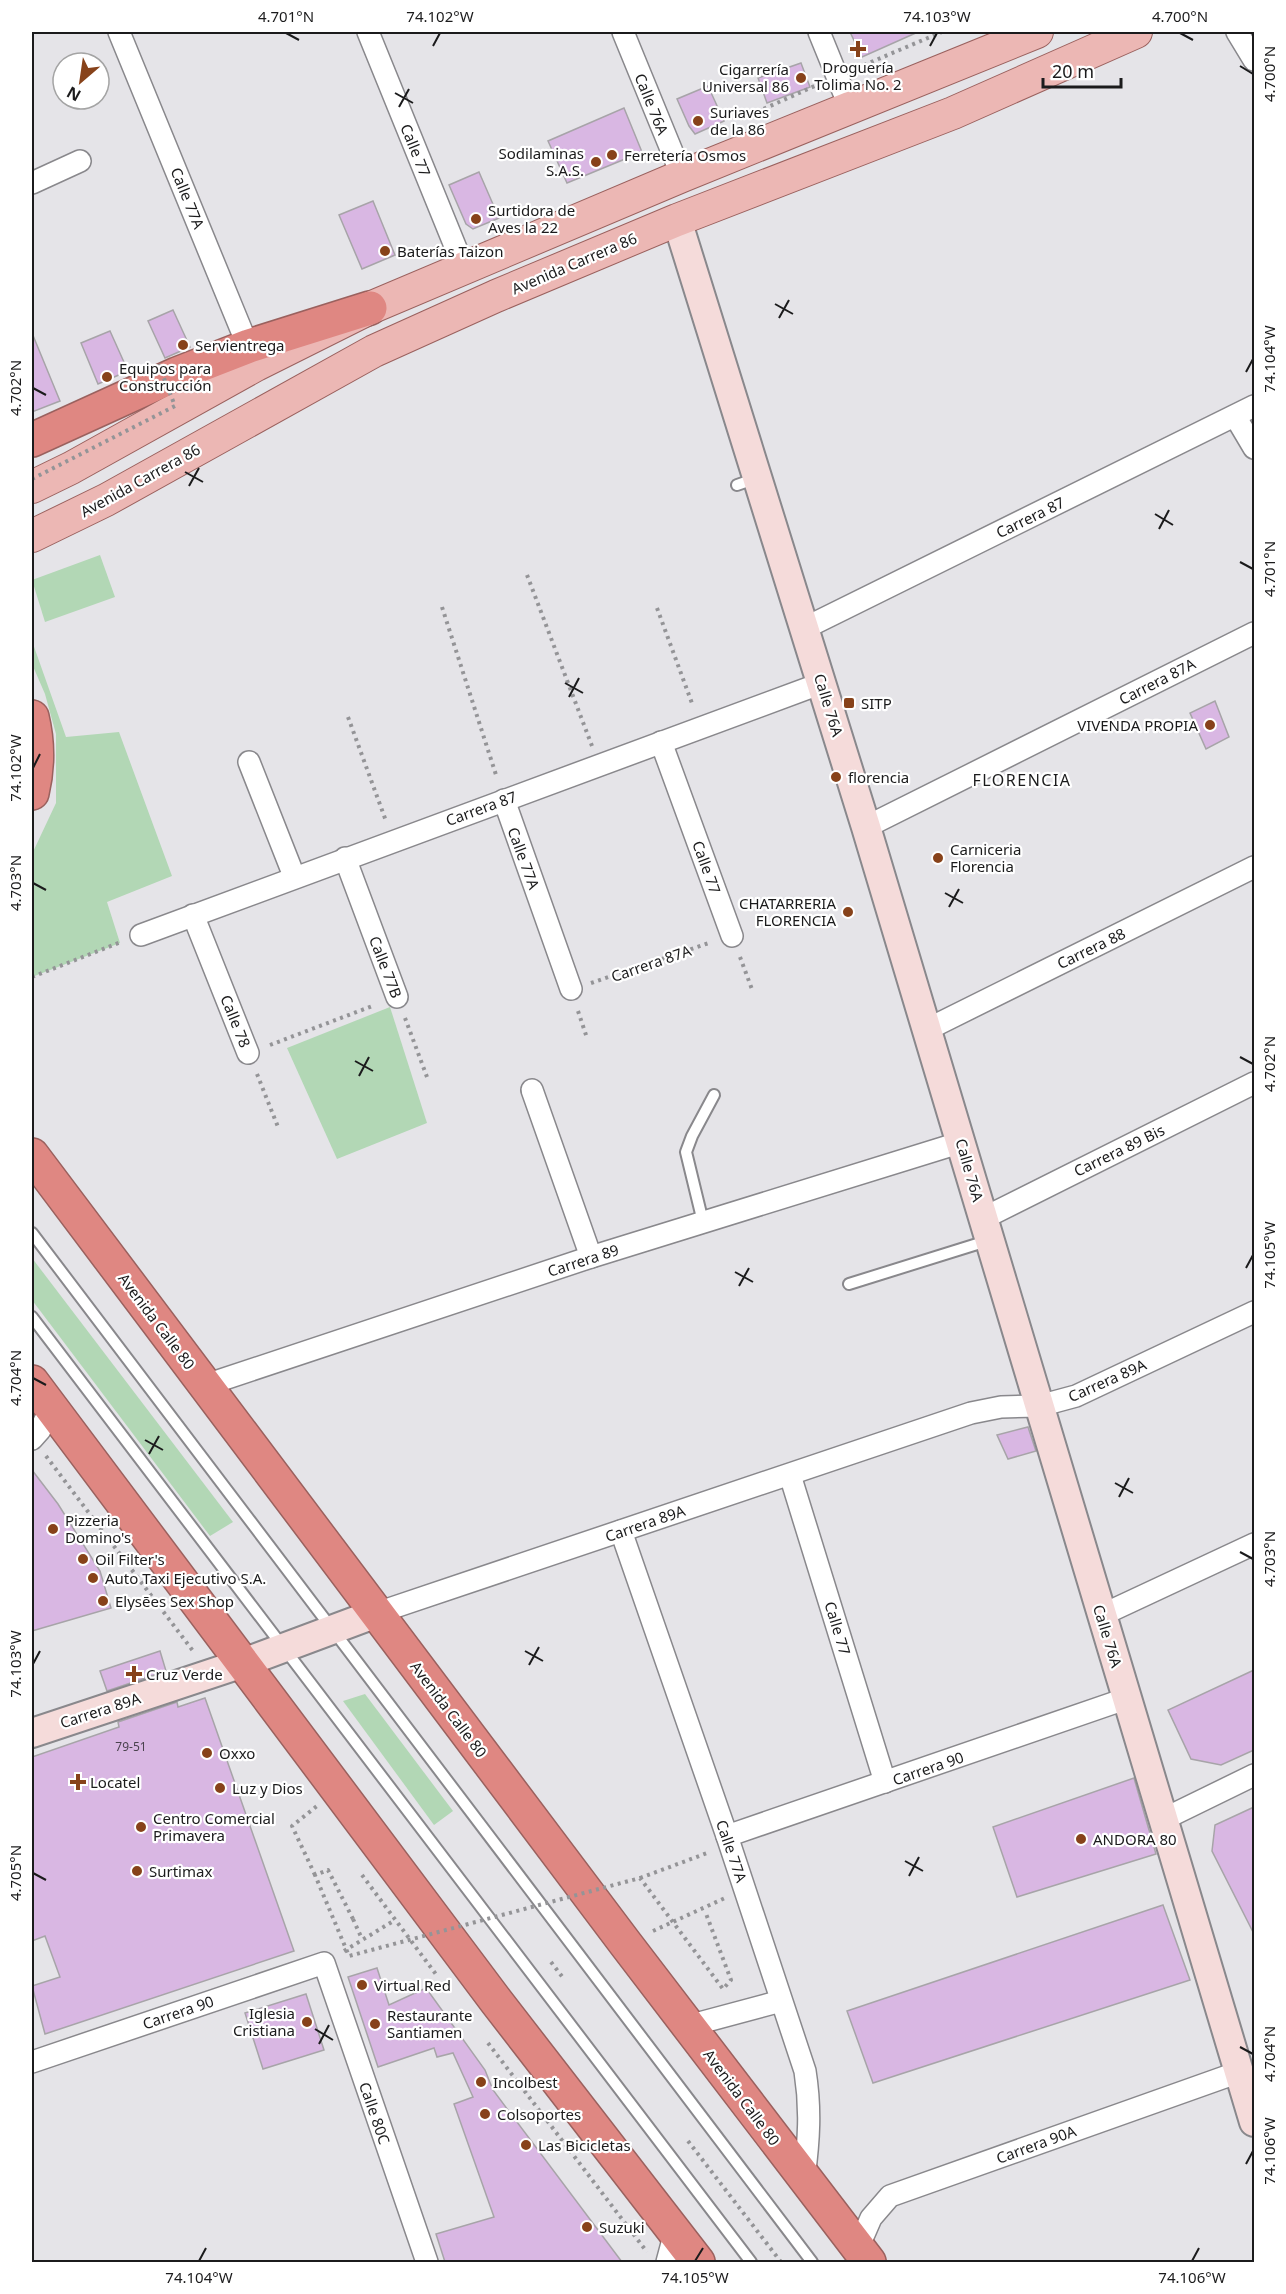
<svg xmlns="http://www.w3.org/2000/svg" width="1286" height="2294" font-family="'Noto Sans',sans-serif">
<rect width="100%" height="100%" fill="#e5e4e8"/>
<g fill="#b2d7b5">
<polygon points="100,555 115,597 45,622 32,580"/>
<polygon points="32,641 66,737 119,732 172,876 107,902 120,943 32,977 32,854 56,803 56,734 45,694 32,664"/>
<polygon points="390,1007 427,1123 337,1159 287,1048"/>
<polygon points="32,1258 233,1522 210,1536 32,1300"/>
<polygon points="365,1694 453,1811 434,1825 343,1701"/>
</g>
<g fill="#d9b7e3" stroke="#a7a4a8" stroke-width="1.5">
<polygon points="850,32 918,32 862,57"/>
<polygon points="801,63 810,87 767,103 758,78"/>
<polygon points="708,86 724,121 695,134 689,126 677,99"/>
<polygon points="624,108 642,152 567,183 548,141"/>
<polygon points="479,172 499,218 473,229 466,224 449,185"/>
<polygon points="373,201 395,255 362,269 339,215"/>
<polygon points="173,310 190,347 165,358 148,321"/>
<polygon points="110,331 128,371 98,384 81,343"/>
<polygon points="32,333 60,401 32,412"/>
<polygon points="1215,701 1229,737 1206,749 1190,713"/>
<polygon points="1028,1427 1036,1451 1008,1459 997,1435"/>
<polygon points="32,1470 58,1504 100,1571 111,1608 32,1631"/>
<polygon points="160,1651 166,1671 107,1691 100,1671"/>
<polygon points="1254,1670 1254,1750 1221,1765 1191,1759 1168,1710"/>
<polygon points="205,1698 294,1951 45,2034 32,1986 60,1977 45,1936 32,1941 32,1757 119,1727 118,1722 177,1702 178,1707"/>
<polygon points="1134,1778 1156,1854 1017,1897 993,1827"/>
<polygon points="1254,1807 1254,1934 1212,1851 1215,1825"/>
<polygon points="1163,1905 1190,1980 873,2083 847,2011"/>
<polygon points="377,1968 389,2005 426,1988 485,2070 493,2090 622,2262 445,2262 436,2234 494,2217 454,2104 473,2097 453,2053 437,2057 434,2048 378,2067 348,1977"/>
<polygon points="306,1994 324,2050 263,2069 245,2013"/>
</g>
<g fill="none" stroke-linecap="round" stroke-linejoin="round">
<defs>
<g id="lane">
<polyline points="737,485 757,478"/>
<polyline points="703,1222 686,1152 692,1136 714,1095"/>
<polyline points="32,1233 812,2262"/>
<polyline points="849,1284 990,1240"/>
<polyline points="32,1317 751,2262"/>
</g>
<g id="street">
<polyline points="119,32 252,356"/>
<polyline points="368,32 464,268"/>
<polyline points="623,32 682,176"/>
<polyline points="819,32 850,108"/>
<polyline points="1237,32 1254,60"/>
<polyline points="32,183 80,161"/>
<polyline points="1235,416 1254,448"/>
<polyline points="805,628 1254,406"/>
<polyline points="661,742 732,936"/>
<polyline points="249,762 294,876"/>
<polyline points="504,800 571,989"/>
<polyline points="866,827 1254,633"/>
<polyline points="345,858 397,997"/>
<polyline points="193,915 248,1053"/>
<polyline points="141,935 822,683"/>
<polyline points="928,1029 1254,867"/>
<polyline points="532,1090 591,1257"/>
<polyline points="984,1218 1254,1083"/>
<polyline points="206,1385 591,1257 962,1142"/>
<polyline points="32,1439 40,1430 51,1408"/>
<polyline points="790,1475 885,1782"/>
<path d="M621,1531L727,1836L805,2071C811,2109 809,2140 804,2178"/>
<polyline points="377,1613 971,1413 1001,1407 1039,1406 1076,1396 1254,1312"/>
<polyline points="1102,1615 1254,1544"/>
<polyline points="1164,1819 1254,1775"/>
<polyline points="727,1836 1128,1698"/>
<polyline points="688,2026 781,2001"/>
<polyline points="32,2062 324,1963 427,2262"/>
<polyline points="858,2248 871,2218 890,2196 1239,2072"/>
<polyline points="667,2262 675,2232"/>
</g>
<g id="secondary">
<polyline points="677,220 866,827 1254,2122"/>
<polyline points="32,1733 243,1663 377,1613"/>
</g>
<g id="primary">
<polyline points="32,487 71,468 256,365 370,308 682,176 1037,32"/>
<polyline points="32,536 106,500 374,351 496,296 677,220 953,113 1136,32"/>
</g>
<g id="highway">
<polyline points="32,440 177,374 249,346 370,308"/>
<path d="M32,717C38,742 38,768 32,793"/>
<polyline points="32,1155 625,1943 869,2262"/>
<polyline points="32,1382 496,2001 698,2262"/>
</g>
</defs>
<use href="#lane" stroke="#89888c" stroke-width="14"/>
<use href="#street" stroke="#89888c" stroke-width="24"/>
<use href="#secondary" stroke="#89888c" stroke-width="32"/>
<use href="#primary" stroke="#9a615e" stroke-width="34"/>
<use href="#highway" stroke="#9a615e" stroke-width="36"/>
<g stroke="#949497" stroke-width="4" stroke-dasharray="3 4.5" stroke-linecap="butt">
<polyline points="857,68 942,32"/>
<polyline points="750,115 817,85"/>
<polyline points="527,575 592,746"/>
<polyline points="442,607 497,778"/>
<polyline points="657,608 693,706"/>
<polyline points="348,717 386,821"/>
<polyline points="740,957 753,992"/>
<polyline points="32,977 121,942"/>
<polyline points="591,983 709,943"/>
<polyline points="578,1011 587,1038"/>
<polyline points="405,1018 427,1077"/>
<polyline points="270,1045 375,1005"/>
<polyline points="257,1074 278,1127"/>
<polyline points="46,1456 193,1651"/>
<polyline points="315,1875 292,1826 317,1806"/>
<polyline points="362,1875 438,1977"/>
<polyline points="640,1878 710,1852"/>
<polyline points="353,1919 362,1939"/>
<polyline points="653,1931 725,1898"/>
<polyline points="344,1951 395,1920"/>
<polyline points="551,1962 564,1979"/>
<polyline points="488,2043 647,2252"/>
<polyline points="688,2141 781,2262"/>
</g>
<use href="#lane" stroke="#fff" stroke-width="10"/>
<use href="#street" stroke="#fff" stroke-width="21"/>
<use href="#secondary" stroke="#f5dbda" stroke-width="28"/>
<use href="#primary" stroke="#ecb7b4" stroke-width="32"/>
<use href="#highway" stroke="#df8782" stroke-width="33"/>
<g stroke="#949497" stroke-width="4" stroke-dasharray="3 4.5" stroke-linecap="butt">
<polyline points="32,479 175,406 158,363"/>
<polyline points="353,1919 328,1870 315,1875 349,1956 640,1878 723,1989 731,1980 705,1911"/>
</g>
</g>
<path fill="none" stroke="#1b1b1c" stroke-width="2" d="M286,33L299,40M1180,33L1193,40M433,46L440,33M930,46L937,33M1240,66L1253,74M395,93L413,103M399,107L409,89M775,304L793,314M779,318L789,300M1246,372L1253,359M33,388L46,395M185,472L203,482M189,486L199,468M1155,514L1173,525M1159,529L1169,510M1240,562L1253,569M565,683L583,693M569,697L579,678M33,768L40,754M33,883L46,890M945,893L963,903M949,907L959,889M1240,1057L1253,1064M355,1061L373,1071M359,1076L369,1057M1246,1268L1253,1255M735,1272L753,1282M739,1286L749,1268M33,1378L46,1385M145,1440L163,1450M149,1454L159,1436M1115,1483L1133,1493M1119,1497L1129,1478M1240,1552L1253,1559M525,1651L543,1661M33,1664L40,1651M529,1665L539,1647M905,1861L923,1871M33,1873L46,1880M909,1876L919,1857M315,2029L333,2040M319,2044L329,2025M1240,2047L1253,2054M1246,2164L1253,2151M199,2261L206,2248M695,2261L703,2248M1192,2261L1199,2248"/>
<g fill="#87421a" stroke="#fff" stroke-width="2">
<path d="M855 40h6v6h6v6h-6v6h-6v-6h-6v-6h6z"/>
<circle cx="801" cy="78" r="6"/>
<circle cx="698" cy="121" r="6"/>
<circle cx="612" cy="155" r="6"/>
<circle cx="596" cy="162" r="6"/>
<circle cx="476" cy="219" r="6"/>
<circle cx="385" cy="251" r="6"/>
<circle cx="183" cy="345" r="6"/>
<circle cx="107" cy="377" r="6"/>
<rect x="843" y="697" width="12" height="12" rx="3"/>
<circle cx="1210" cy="725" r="6"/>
<circle cx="836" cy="777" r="6"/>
<circle cx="938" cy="858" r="6"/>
<circle cx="848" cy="912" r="6"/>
<circle cx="53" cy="1529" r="6"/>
<circle cx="83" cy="1559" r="6"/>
<circle cx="93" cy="1578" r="6"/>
<circle cx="103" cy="1601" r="6"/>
<path d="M131 1665h6v6h6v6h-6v6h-6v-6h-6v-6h6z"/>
<circle cx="207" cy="1753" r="6"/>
<path d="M75 1773h6v6h6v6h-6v6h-6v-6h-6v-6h6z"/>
<circle cx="220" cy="1788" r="6"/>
<circle cx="141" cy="1827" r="6"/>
<circle cx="1081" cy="1839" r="6"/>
<circle cx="137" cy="1871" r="6"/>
<circle cx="362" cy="1985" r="6"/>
<circle cx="307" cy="2022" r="6"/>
<circle cx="375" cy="2024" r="6"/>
<circle cx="481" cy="2082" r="6"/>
<circle cx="485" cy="2114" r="6"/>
<circle cx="526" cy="2145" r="6"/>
<circle cx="587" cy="2227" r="6"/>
</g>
<g text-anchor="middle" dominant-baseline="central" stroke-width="4.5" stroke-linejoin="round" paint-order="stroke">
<g font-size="12" fill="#4a424e">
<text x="131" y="1746">79-51</text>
</g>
<g font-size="15" fill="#1b1b1c" stroke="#fff" text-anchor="start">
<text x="858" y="67" text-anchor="middle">Droguería<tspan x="858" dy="17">Tolima No. 2</tspan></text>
<text x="789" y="69" text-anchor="end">Cigarrería<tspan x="789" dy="17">Universal 86</tspan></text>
<text x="710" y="112">Suriaves<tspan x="710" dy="17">de la 86</tspan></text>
<text x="584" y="153" text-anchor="end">Sodilaminas<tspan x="584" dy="17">S.A.S.</tspan></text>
<text x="624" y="155">Ferretería Osmos</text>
<text x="488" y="210">Surtidora de<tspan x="488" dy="17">Aves la 22</tspan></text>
<text x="397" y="251">Baterías Taizon</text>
<text x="195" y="345">Servientrega</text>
<text x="119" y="368">Equipos para<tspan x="119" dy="17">Construcción</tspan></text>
<text x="861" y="703">SITP</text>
<text x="1198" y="725" text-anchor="end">VIVENDA PROPIA</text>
<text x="848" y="777">florencia</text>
<text x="950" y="849">Carniceria<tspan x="950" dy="17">Florencia</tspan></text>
<text x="836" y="903" text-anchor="end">CHATARRERIA<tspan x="836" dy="17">FLORENCIA</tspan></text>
<text x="65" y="1520">Pizzeria<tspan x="65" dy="17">Domino's</tspan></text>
<text x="95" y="1559">Oil Filter's</text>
<text x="105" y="1578">Auto Taxi Ejecutivo S.A.</text>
<text x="115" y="1601">Elysēes Sex Shop</text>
<text x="146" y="1674">Cruz Verde</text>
<text x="219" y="1753">Oxxo</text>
<text x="90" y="1782">Locatel</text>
<text x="232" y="1788">Luz y Dios</text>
<text x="153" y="1818">Centro Comercial<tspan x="153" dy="17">Primavera</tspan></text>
<text x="1093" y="1839">ANDORA 80</text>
<text x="149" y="1871">Surtimax</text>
<text x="374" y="1985">Virtual Red</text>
<text x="295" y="2013" text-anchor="end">Iglesia<tspan x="295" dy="17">Cristiana</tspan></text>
<text x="387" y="2015">Restaurante<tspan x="387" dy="17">Santiamen</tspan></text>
<text x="493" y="2082">Incolbest</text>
<text x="497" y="2114">Colsoportes</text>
<text x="538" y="2145">Las Bicicletas</text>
<text x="599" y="2227">Suzuki</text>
</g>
<g font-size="15" fill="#1b1b1c" stroke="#fff">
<text transform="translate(652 104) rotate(68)">Calle 76A</text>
<text transform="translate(416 150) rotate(68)">Calle 77</text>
<text transform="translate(188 198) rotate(68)">Calle 77A</text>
<text transform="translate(574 263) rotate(-23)">Avenida Carrera 86</text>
<text transform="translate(140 480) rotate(-29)">Avenida Carrera 86</text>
<text transform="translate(1030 517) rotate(-26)">Carrera 87</text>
<text transform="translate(1157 681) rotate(-27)">Carrera 87A</text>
<text transform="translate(829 705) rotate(73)">Calle 76A</text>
<text transform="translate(481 808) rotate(-20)">Carrera 87</text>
<text transform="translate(524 858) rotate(70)">Calle 77A</text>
<text transform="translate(707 867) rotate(70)">Calle 77</text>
<text transform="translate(1091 948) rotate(-26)">Carrera 88</text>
<text transform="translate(651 963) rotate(-19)">Carrera 87A</text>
<text transform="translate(386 967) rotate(69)">Calle 77B</text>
<text transform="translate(236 1021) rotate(68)">Calle 78</text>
<text transform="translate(1119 1150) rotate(-26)">Carrera 89 Bis</text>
<text transform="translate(970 1170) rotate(74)">Calle 76A</text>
<text transform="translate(583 1260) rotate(-18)">Carrera 89</text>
<text transform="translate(157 1321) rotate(53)">Avenida Calle 80</text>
<text transform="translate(1107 1380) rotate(-24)">Carrera 89A</text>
<text transform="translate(645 1523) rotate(-19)">Carrera 89A</text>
<text transform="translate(838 1628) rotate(73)">Calle 77</text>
<text transform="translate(1108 1636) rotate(73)">Calle 76A</text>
<text transform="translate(449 1709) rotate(53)">Avenida Calle 80</text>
<text transform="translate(100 1710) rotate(-18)">Carrera 89A</text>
<text transform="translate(928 1768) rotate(-19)">Carrera 90</text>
<text transform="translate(732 1851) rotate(71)">Calle 77A</text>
<text transform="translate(178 2012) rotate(-19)">Carrera 90</text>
<text transform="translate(742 2097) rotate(53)">Avenida Calle 80</text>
<text transform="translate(375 2113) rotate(71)">Calle 80C</text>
<text transform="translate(1036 2144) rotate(-20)">Carrera 90A</text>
</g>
<g font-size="16" letter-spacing="1.5" fill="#1b1b1c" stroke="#fff">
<text x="1022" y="780">FLORENCIA</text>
</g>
</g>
<rect width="1286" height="2294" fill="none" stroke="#ffffff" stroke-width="66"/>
<g transform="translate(81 81) rotate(209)"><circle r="28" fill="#ffffff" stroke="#a4a4a4" stroke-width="1.5"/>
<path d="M0-4.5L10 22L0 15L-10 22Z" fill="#87421a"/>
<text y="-9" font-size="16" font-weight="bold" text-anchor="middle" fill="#1b1b1c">N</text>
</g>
<path d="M1043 78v9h78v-9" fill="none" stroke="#1b1b1c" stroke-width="3"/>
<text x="1052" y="78" font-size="18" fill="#1b1b1c" stroke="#ffffff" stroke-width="4.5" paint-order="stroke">20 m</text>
<rect x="33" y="33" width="1220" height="2228" fill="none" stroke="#1b1b1c" stroke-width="2"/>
<g font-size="15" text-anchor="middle" fill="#1b1b1c">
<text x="286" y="22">4.701°N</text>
<text x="440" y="22">74.102°W</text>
<text x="937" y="22">74.103°W</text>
<text x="1180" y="22">4.700°N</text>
<text transform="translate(1270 74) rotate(-90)" y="5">4.700°N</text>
<text transform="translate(1270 359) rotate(-90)" y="5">74.104°W</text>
<text transform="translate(16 388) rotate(-90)" y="5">4.702°N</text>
<text transform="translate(1270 569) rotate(-90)" y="5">4.701°N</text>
<text transform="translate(16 768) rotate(-90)" y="5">74.102°W</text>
<text transform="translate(16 883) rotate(-90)" y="5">4.703°N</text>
<text transform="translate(1270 1064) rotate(-90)" y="5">4.702°N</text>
<text transform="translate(1270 1255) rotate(-90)" y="5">74.105°W</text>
<text transform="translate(16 1378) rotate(-90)" y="5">4.704°N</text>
<text transform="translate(1270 1559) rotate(-90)" y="5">4.703°N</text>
<text transform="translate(16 1664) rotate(-90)" y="5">74.103°W</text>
<text transform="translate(16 1873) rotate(-90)" y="5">4.705°N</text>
<text transform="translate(1270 2054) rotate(-90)" y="5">4.704°N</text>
<text transform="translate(1270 2151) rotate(-90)" y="5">74.106°W</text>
<text x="199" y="2283">74.104°W</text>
<text x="695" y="2283">74.105°W</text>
<text x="1192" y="2283">74.106°W</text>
</g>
</svg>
